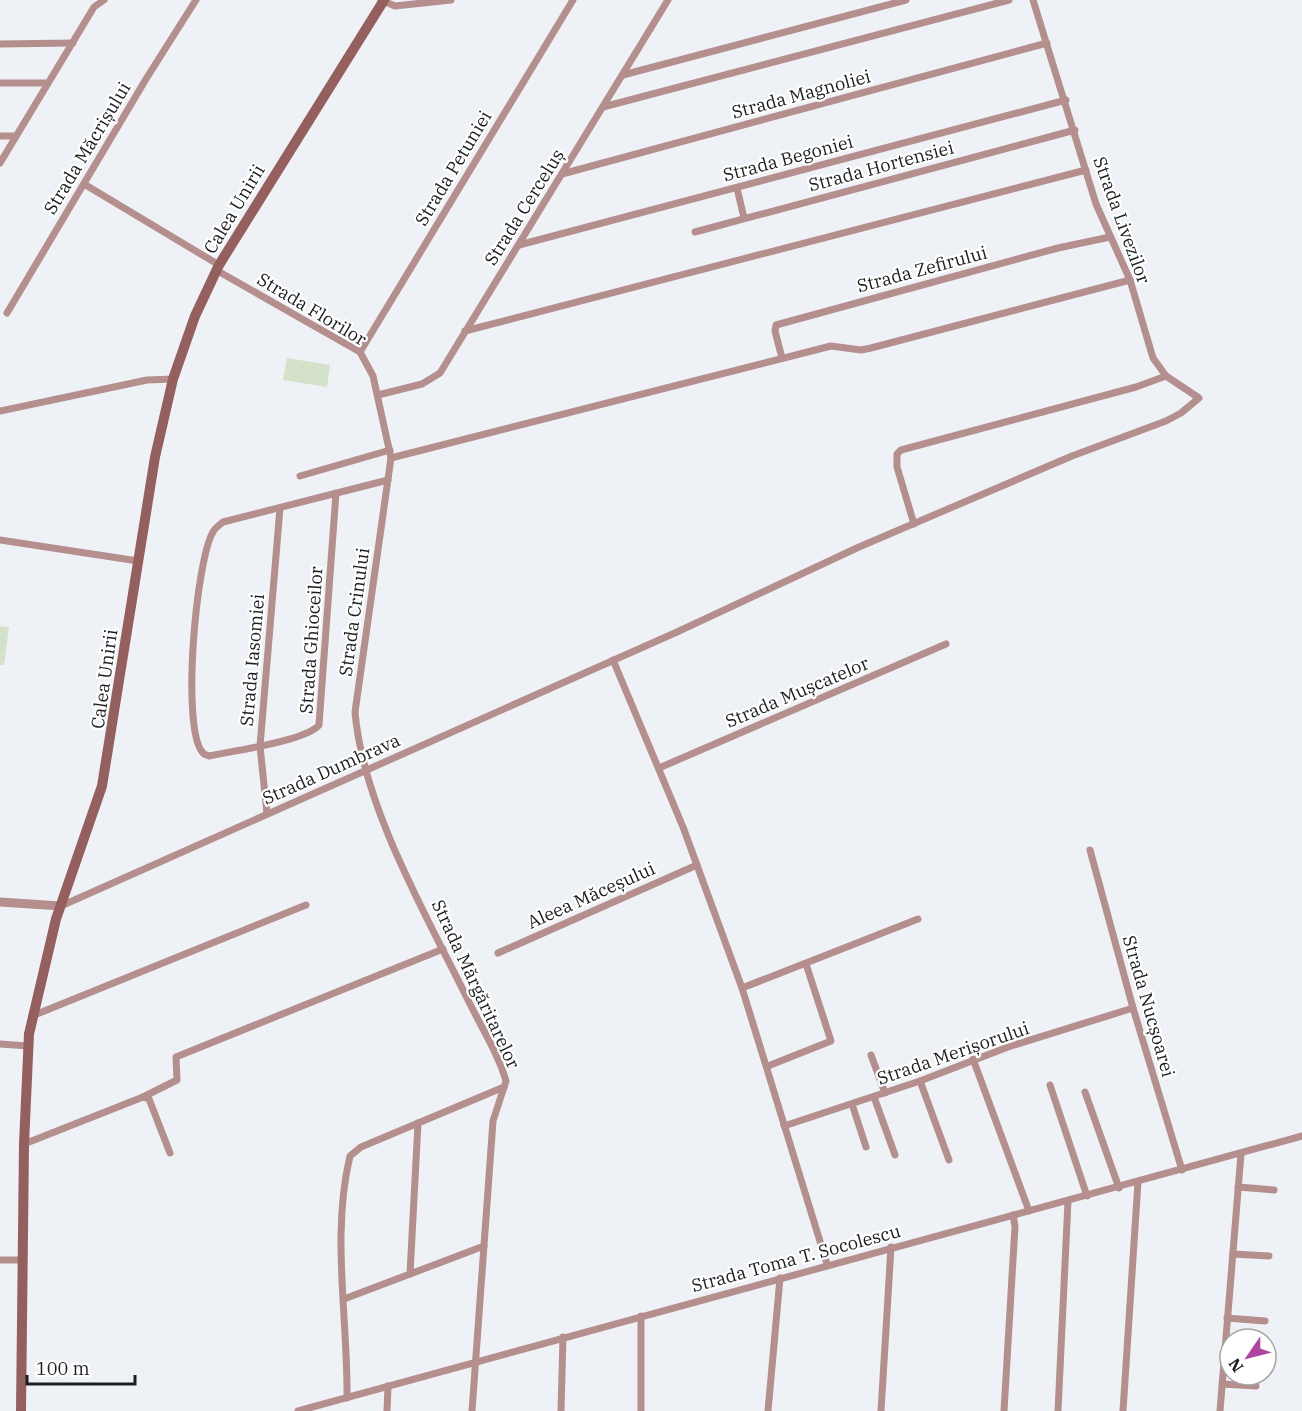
<svg xmlns="http://www.w3.org/2000/svg" width="1302" height="1411" font-family="'IBM Plex Serif',serif">
<rect width="100%" height="100%" fill="#eef2f6"/>
<g fill="#d3e2c9">
<polygon points="287,358 330,365 327,387 283,380"/>
<polygon points="0,626 9,627 4,665 0,665"/>
</g>
<g fill="none" stroke-linecap="round" stroke-linejoin="round">
<g stroke="#b58f8d" stroke-width="7">
<polyline points="381,0 395,6 451,0"/>
<polyline points="0,44 73,43"/>
<polyline points="623,75 906,0"/>
<polyline points="0,83 48,83"/>
<polyline points="603,107 1009,0"/>
<polyline points="0,136 16,136"/>
<polyline points="0,163 94,7 104,0"/>
<polyline points="562,174 1047,43"/>
<polyline points="84,184 219,265"/>
<polyline points="737,188 744,218"/>
<polyline points="695,232 1075,130"/>
<polyline points="519,245 1066,100"/>
<path d="M216,270L360,352L373,376L391,458L355,712C363,806 425,913 467,998C480,1025 498,1053 506,1081L493,1121L472,1411"/>
<polyline points="7,313 146,79 196,0"/>
<polyline points="465,331 1086,170"/>
<polyline points="360,352 573,0"/>
<polyline points="782,358 775,331 776,325 1058,248 1110,237"/>
<polyline points="378,395 422,384 440,373 668,0"/>
<polyline points="0,411 147,380 173,379"/>
<polyline points="391,458 831,346 861,350 871,348 1130,280"/>
<polyline points="300,476 390,450"/>
<path d="M336,493L319,725C306,741 232,751 209,756L204,754C180,734 196,560 213,532C215,528 219,525 223,522L388,480"/>
<polyline points="914,524 897,467 897,454 901,450 1136,387 1166,376"/>
<polyline points="0,540 138,561"/>
<polyline points="613,660 683,827 742,988 827,1264"/>
<polyline points="659,768 946,644"/>
<polyline points="267,814 260,746 280,508"/>
<polyline points="1090,850 1133,1008 1182,1170"/>
<polyline points="61,906 677,632 859,547 1072,456 1166,421 1181,413 1199,398 1166,376 1153,358 1130,280 1096,204 1033,0"/>
<polyline points="498,953 697,865"/>
<polyline points="742,988 918,919"/>
<polyline points="32,1016 306,905"/>
<polyline points="0,1044 28,1046"/>
<polyline points="871,1055 885,1093"/>
<polyline points="973,1059 1029,1211"/>
<polyline points="768,1066 831,1041 806,964"/>
<polyline points="920,1081 949,1160"/>
<polyline points="1050,1085 1087,1196"/>
<polyline points="1085,1092 1119,1188"/>
<polyline points="143,1097 177,1080 176,1057 443,949"/>
<polyline points="874,1097 895,1155"/>
<polyline points="852,1104 866,1147"/>
<polyline points="784,1126 920,1081 1008,1047 1133,1008"/>
<polyline points="24,1144 143,1097 149,1099 170,1153"/>
<polyline points="1238,1187 1274,1190"/>
<polyline points="1233,1254 1269,1256"/>
<polyline points="0,1260 23,1260"/>
<polyline points="410,1274 418,1123"/>
<polyline points="344,1299 484,1246"/>
<polyline points="1227,1318 1265,1321"/>
<polyline points="1222,1384 1256,1386"/>
<path d="M347,1398C348,1317 331,1235 350,1156L361,1147L504,1087"/>
<polyline points="298,1411 1302,1136"/>
<polyline points="387,1411 388,1386"/>
<polyline points="561,1411 563,1337"/>
<polyline points="641,1411 641,1316"/>
<polyline points="768,1411 780,1278"/>
<polyline points="881,1411 891,1247"/>
<polyline points="1004,1411 1015,1226 1013,1215"/>
<polyline points="1058,1411 1068,1201"/>
<polyline points="1123,1411 1138,1182"/>
<polyline points="1220,1411 1241,1154"/>
</g>
<polyline stroke="#b58f8d" stroke-width="9" points="0,902 61,906"/>
<polyline stroke="#955f5e" stroke-width="10" points="21,1411 24,1144 29,1034 56,919 102,786 155,457 173,379 195,316 219,265 384,0"/>
</g>
<g text-anchor="middle" dominant-baseline="central" stroke-width="4.5" stroke-linejoin="round" paint-order="stroke">
<g font-size="18" fill="#1c1e1f" stroke="#fff">
<text transform="translate(801 94) rotate(-15)">Strada Magnoliei</text>
<text transform="translate(87 148) rotate(-59)">Strada Măcrișului</text>
<text transform="translate(788 158) rotate(-15)">Strada Begoniei</text>
<text transform="translate(881 166) rotate(-15)">Strada Hortensiei</text>
<text transform="translate(453 168) rotate(-59)">Strada Petuniei</text>
<text transform="translate(524 207) rotate(-58)">Strada Cerceluș</text>
<text transform="translate(234 209) rotate(-59)">Calea Unirii</text>
<text transform="translate(1122 220) rotate(70)">Strada Livezilor</text>
<text transform="translate(922 269) rotate(-15)">Strada Zefirului</text>
<text transform="translate(312 309) rotate(31)">Strada Florilor</text>
<text transform="translate(354 612) rotate(-82)">Strada Crinului</text>
<text transform="translate(311 640) rotate(-86)">Strada Ghioceilor</text>
<text transform="translate(252 660) rotate(-85)">Strada Iasomiei</text>
<text transform="translate(104 679) rotate(-82)">Calea Unirii</text>
<text transform="translate(797 692) rotate(-23)">Strada Mușcatelor</text>
<text transform="translate(331 769) rotate(-24)">Strada Dumbrava</text>
<text transform="translate(591 895) rotate(-24)">Aleea Măceșului</text>
<text transform="translate(476 984) rotate(65)">Strada Mărgăritarelor</text>
<text transform="translate(1149 1006) rotate(74)">Strada Nucșoarei</text>
<text transform="translate(953 1053) rotate(-19)">Strada Merișorului</text>
<text transform="translate(796 1258) rotate(-15)">Strada Toma T. Socolescu</text>
</g>
</g>
<g transform="translate(1248 1357) rotate(235)"><circle r="28" fill="#ffffff" stroke="#a4a5a5" stroke-width="1.5"/>
<path d="M0-4.5L10 22L0 15L-10 22Z" fill="#b245a3"/>
<text y="-9" font-size="16" font-weight="bold" text-anchor="middle" fill="#1c1e1f">N</text>
</g>
<path d="M27 1375v9h108v-9" fill="none" stroke="#1c1e1f" stroke-width="3"/>
<text x="36" y="1375" font-size="18" fill="#1c1e1f" stroke="#ffffff" stroke-width="4.5" paint-order="stroke">100 m</text>
</svg>
